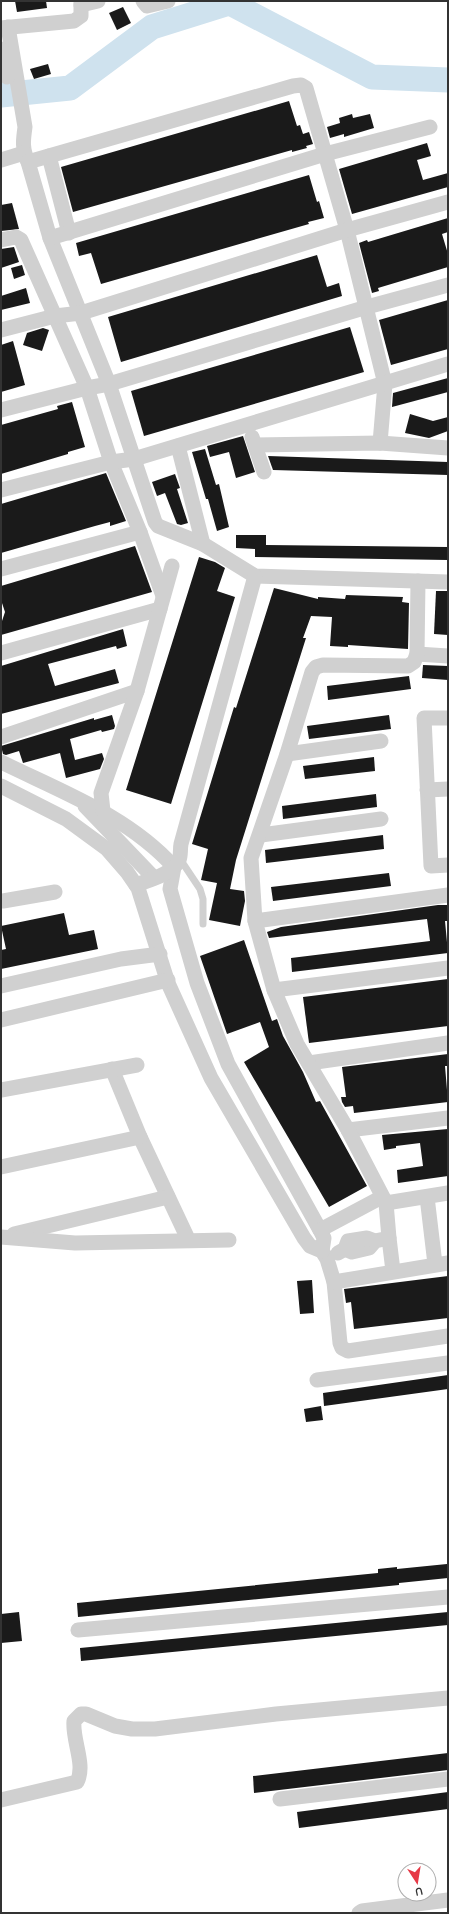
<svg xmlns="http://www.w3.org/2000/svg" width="449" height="1914" font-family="Quicksand,sans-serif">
<rect width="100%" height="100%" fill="#fff"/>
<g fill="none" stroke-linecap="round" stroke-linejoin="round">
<g stroke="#cfe2ee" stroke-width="25">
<polyline points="230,3 372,77 448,80"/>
<polyline points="1,95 70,88 152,27 235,1"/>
</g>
</g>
<g fill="#1a1a1a">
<polygon points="15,1 46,1 47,8 17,12"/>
<polygon points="123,7 131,23 117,30 109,13"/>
<polygon points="48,64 51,74 34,79 30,69"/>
<polygon points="289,101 297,126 300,125 303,134 309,132 313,144 306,146 307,148 292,152 292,150 73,212 61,167"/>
<polygon points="352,114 353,118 370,114 374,128 344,137 344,134 330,138 327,127 340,123 339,118"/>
<polygon points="427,143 431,156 417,160 423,180 448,173 448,187 352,214 339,169"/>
<polygon points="309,175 317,202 319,201 324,218 308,222 309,224 101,284 91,253 79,256 76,243"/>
<polygon points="12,203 19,229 1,231 1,205"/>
<polygon points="448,218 448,232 442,234 448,254 448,267 378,288 379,291 372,293 359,243 367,240 368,242"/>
<polygon points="14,247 19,262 1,268 1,249"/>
<polygon points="317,255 327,287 339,283 342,296 121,362 108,317"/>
<polygon points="22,265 25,275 14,279 11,268"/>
<polygon points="26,288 30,303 1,310 1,296"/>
<polygon points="448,300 448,349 391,365 379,320"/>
<polygon points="350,327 364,372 144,436 131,391"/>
<polygon points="43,328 49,330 42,351 23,345 27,333"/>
<polygon points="13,341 25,385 1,392 1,345"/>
<polygon points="448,378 448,392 392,407 393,393"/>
<polygon points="72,402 85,447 68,452 68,454 1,474 1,425 58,409 57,406"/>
<polygon points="410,414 433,421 448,417 448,431 429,438 405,433"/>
<polygon points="243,436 255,472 236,478 229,452 210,457 207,446"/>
<polygon points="205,449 216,485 219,484 229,527 217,531 208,499 206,499 192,452"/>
<polygon points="268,456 448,462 448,475 273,470"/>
<polygon points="106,473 126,521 110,526 110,522 95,526 1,553 1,504"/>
<polygon points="175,474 180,488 177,489 188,523 181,525 177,524 165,493 157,496 152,482"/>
<polygon points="236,535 266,535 266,545 448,547 448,560 255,557 255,549 236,548"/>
<polygon points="135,546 152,592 1,635 1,624 5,612 1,600 1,586"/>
<polygon points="199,557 215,562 225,568 217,591 235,597 171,804 126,790"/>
<polygon points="274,588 318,599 318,597 345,599 346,595 403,597 402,602 409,603 408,649 348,645 348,647 330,646 332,617 311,616 303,638 306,638 236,860 230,889 244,891 245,901 240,926 209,920 217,883 201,880 208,849 192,844 234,707 236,708"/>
<polygon points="436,591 448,591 448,635 434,634"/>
<polygon points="123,629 127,646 117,649 116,646 48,664 55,686 115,669 119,683 1,714 1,666"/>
<polygon points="423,665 448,666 448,680 422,678"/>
<polygon points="409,676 411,689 328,700 327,686"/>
<polygon points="112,715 115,726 114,729 102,732 101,730 70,739 75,760 102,753 104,759 100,769 66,778 60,753 23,763 19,751 6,755 3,754 1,746 94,718 94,720"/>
<polygon points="389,715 391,729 309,739 307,726"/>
<polygon points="374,757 375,771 305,779 303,766"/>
<polygon points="376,794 377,807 283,819 282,806"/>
<polygon points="383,835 384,849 266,863 265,850"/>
<polygon points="389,873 391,886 273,901 271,887"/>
<polygon points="438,905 448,905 448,921 445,921 448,953 292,972 291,958 430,941 427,919 269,938 267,932 281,927"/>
<polygon points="64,913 69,935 94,930 98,949 1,969 1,950 6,949 1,926"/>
<polygon points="244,940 272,1021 277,1019 283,1036 303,1072 316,1102 320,1101 367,1186 329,1207 244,1062 269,1047 260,1022 227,1034 200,956"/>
<polygon points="448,979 448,1026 309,1043 303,997"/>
<polygon points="448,1054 448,1066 445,1066 448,1102 354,1113 353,1106 345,1107 342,1102 341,1097 346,1097 342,1067"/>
<polygon points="448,1129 448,1176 398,1183 397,1170 423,1166 420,1143 396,1146 396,1148 384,1150 382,1135"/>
<polygon points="448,1276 448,1318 354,1329 351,1302 346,1303 344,1289"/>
<polygon points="312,1280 314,1313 300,1314 297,1281"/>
<polygon points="448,1375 448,1389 324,1406 323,1393"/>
<polygon points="321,1406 323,1420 306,1422 304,1409"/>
<polygon points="447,1564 448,1578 399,1583 399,1585 78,1617 77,1603 378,1573 378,1569 397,1567 397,1569"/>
<polygon points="19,1612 22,1641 1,1643 1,1614"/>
<polygon points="448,1612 448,1625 81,1661 80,1648"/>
<polygon points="448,1753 448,1770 254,1793 253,1776"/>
<polygon points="448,1792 448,1809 299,1828 297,1812"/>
</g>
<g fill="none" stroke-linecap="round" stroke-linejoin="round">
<polyline stroke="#d0d0d0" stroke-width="7" points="180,859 200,889 203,899 203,924"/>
<g stroke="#d0d0d0" stroke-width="15">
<polyline points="143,1 147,6 168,1"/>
<polyline points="81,5 98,1"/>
<path d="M8,27L25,127C23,141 22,148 28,162L50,238L109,384L155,522L158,526L203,544L255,576L448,582"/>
<polyline points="1,28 74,21 81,16 81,1"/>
<polyline points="1,49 7,77"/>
<polyline points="49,156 69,233"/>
<polyline points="1,160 24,153"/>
<polyline points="28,162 293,86 301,85 306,88 347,230 385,384 380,443"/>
<polyline points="50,238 325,154 430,127"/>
<polyline points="1,240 16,237 21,240 87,388 111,462 140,532 163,596"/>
<polyline points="1,330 55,316 81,313 347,230 448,202"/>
<polyline points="1,410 87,388 109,384 367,307 448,285"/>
<polyline points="252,437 264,472"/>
<polyline points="255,445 380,443 448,448"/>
<polyline points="178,446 203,544"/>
<polyline points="1,490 111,462 134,459 448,364"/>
<polyline points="1,569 140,532"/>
<polyline points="1,653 160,609"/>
<polyline points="417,654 448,656"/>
<polyline points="448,718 424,718 431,866 448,865"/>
<polyline points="1,737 137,691"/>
<polyline points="287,754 381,741"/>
<path d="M1,762C62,792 128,816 174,867"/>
<polyline points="1,786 66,819 107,849 127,872 138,888 168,983 211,1078 304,1238 310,1246 322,1251 327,1259 334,1282 340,1343 342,1348 348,1351 448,1336"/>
<polyline points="427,790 448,789"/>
<polyline points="85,806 154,878"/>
<polyline points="103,811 101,793 137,691 172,566"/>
<polyline points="261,835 381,819"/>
<polyline points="174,867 170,889 197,983 228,1064 320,1230 324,1238 322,1251"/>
<path d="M136,885C149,880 173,874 179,860C181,856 180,849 181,844L255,576"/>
<polyline points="3,901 55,892"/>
<polyline points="255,921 448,895"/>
<polyline points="1,986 121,959 160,954"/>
<polyline points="274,990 448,968"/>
<polyline points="1,1020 168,980"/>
<polyline points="309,1063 448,1043"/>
<polyline points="112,1069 140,1137 188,1239"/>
<polyline points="1,1090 137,1065"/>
<polyline points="348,1130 448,1118"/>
<polyline points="1,1167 140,1137"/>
<polyline points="427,1197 435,1264"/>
<polyline points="386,1203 448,1193"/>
<polyline points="320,1230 382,1197"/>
<polyline points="14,1234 168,1197"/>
<polyline points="1,1237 75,1243 229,1240"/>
<polyline points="389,1238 393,1271"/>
<polyline points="345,1249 352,1252 369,1248 375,1241 389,1238 386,1203 348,1130 297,1044 274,990 255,921 251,858 287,754 312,672 316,667 323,665 408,666 414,662 417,654 418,581"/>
<polyline points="338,1253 345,1249 348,1241 367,1238 375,1241"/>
<polyline points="334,1282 448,1263"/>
<polyline points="317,1380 448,1363"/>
<polyline points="78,1630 448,1597"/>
<polyline points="280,1799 448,1779"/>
<path d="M1,1800L77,1782C86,1765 72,1740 74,1721L81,1714H86L115,1726L132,1729H155L276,1714L448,1698"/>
<polyline points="359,1913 362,1911 448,1900"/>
</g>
</g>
<rect width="449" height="1914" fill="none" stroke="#333333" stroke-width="4"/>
<g transform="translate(417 1882) rotate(168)"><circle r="19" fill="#ffffff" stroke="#adadad"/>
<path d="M0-3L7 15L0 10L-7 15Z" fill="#e63946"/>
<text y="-6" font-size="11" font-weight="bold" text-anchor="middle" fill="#333333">U</text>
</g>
</svg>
